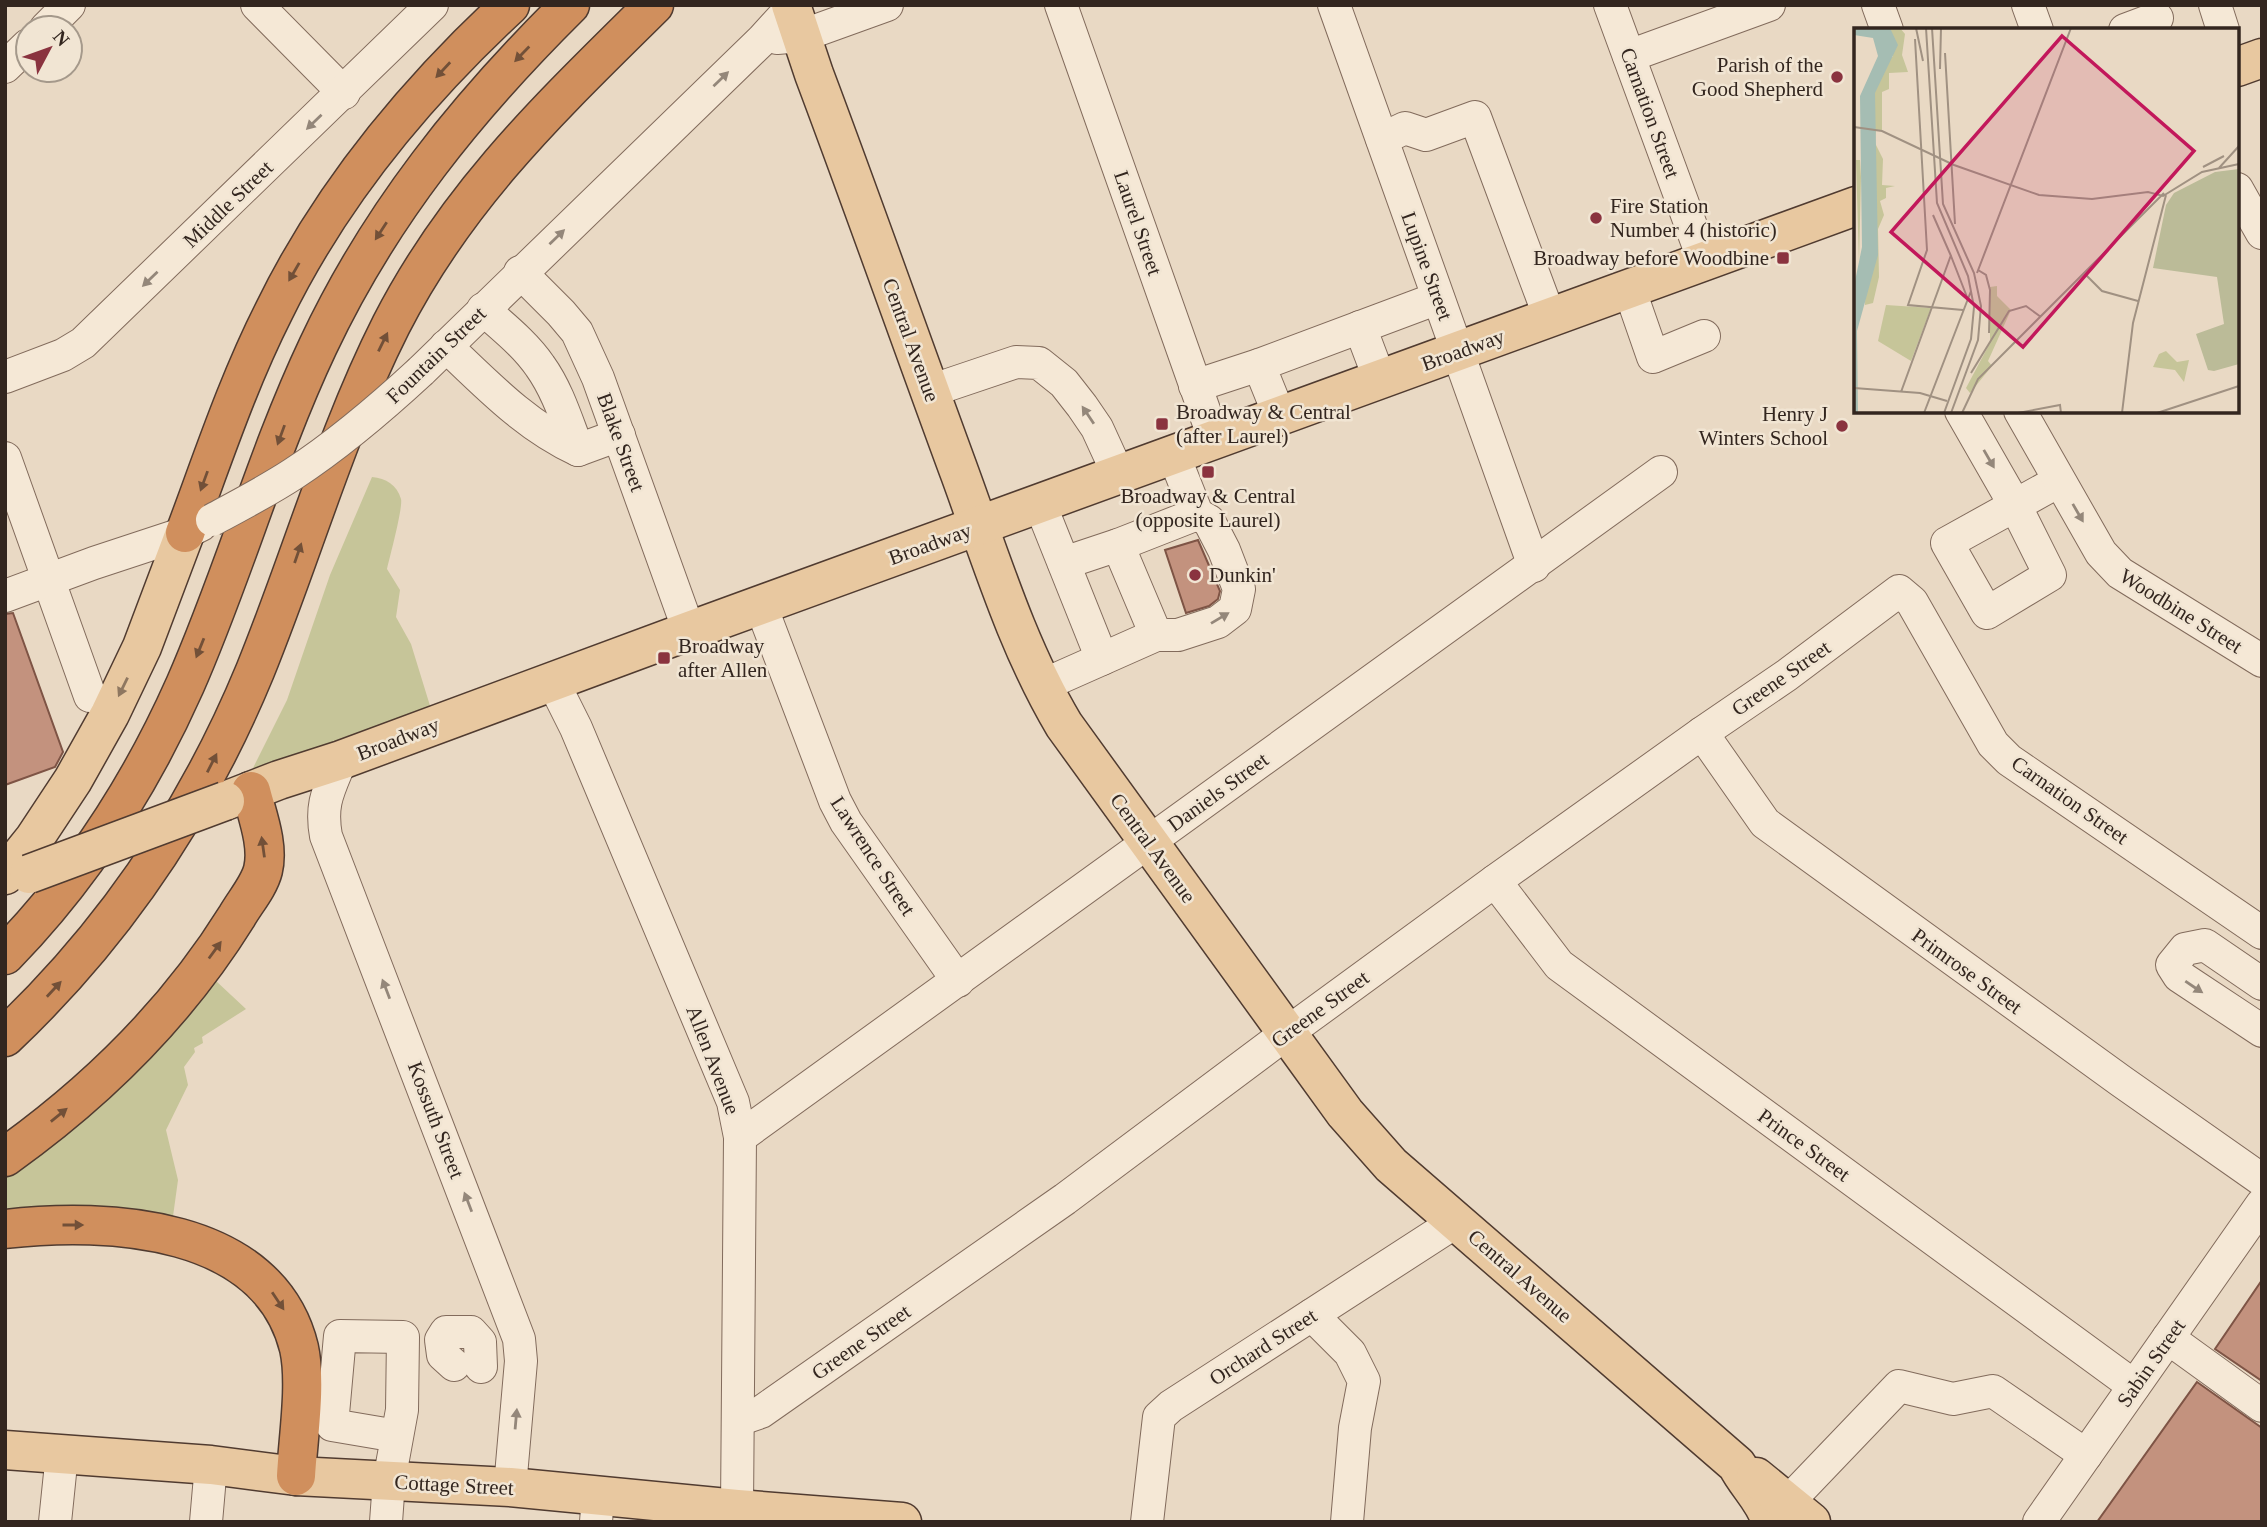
<svg xmlns="http://www.w3.org/2000/svg" width="2267" height="1527" font-family="Georgia,serif">
<rect width="100%" height="100%" fill="#e9d9c4"/>
<g fill="#c6c599">
<path d="M372,477C386,478 397,485 401,499C403,508 390,556 387,569L400,590L396,617L411,644L435,722L236,794L253,768L287,700L330,575Z"/>
<polygon points="201,967 246,1009 202,1037 203,1043 194,1048 195,1052 184,1067 188,1085 166,1130 178,1180 170,1238 5,1237 5,1159"/>
</g>
<g fill="#c3927e" stroke="#7e5445" stroke-width="2">
<polygon points="1198,540 1220,591 1218,599 1209,606 1186,613 1165,550"/>
<polygon points="13,613 63,752 55,767 5,785 5,614"/>
<polygon points="2262,1280 2262,1381 2215,1349"/>
<polygon points="2197,1382 2262,1428 2262,1522 2097,1522"/>
</g>
<g fill="none" stroke-linecap="round" stroke-linejoin="round">
<defs>
<g id="minor">
<polyline points="257,5 344,93"/>
<polyline points="1061,5 1215,441"/>
<polyline points="1334,5 1534,566"/>
<polyline points="1610,5 1704,261"/>
<polyline points="1878,5 1887,30"/>
<polyline points="2028,5 2037,30"/>
<polyline points="2215,5 2223,30"/>
<polyline points="46,28 69,5"/>
<polyline points="2125,30 2157,18"/>
<polyline points="777,38 801,36 887,5"/>
<polyline points="1629,56 1769,5"/>
<polyline points="5,67 28,45"/>
<polyline points="1382,139 1405,128 1426,135 1475,117 1550,318"/>
<polyline points="2237,189 2262,233"/>
<polyline points="520,272 561,313 577,332 598,378 689,631"/>
<polyline points="1629,288 1653,357 1704,336"/>
<path d="M483,309C503,327 525,344 540,366C558,391 567,422 578,450"/>
<polyline points="1360,327 1380,380"/>
<path d="M446,346C487,385 526,426 578,450L619,435"/>
<polyline points="421,371 762,40 794,5"/>
<polyline points="5,377 63,355 83,343 432,5"/>
<polyline points="1195,386 1259,365"/>
<polyline points="930,391 1016,362 1039,363 1064,383 1082,406 1097,428 1119,476"/>
<polyline points="1961,411 2016,507 2050,575 1987,613 1947,543 2059,481"/>
<polyline points="2020,411 2101,553 2120,573 2262,661"/>
<polyline points="1280,417 1259,365 1438,298"/>
<polyline points="5,458 90,696"/>
<polyline points="1040,504 1102,659"/>
<polyline points="1118,545 1156,635"/>
<polyline points="1064,563 1118,545 1197,514"/>
<polyline points="5,596 94,563 185,533 201,525"/>
<polyline points="761,606 835,801 846,822 958,981"/>
<polyline points="553,682 576,728 733,1102 740,1137 737,1509"/>
<polyline points="1041,686 1156,635 1178,635 1218,622 1235,609 1239,589 1224,550 1209,521 1197,514 1174,456"/>
<polyline points="1702,733 1765,823 2121,1081 2262,1180"/>
<path d="M341,760C329,790 320,803 326,836L519,1339L521,1361L510,1487"/>
<polyline points="1495,881 1559,965 2134,1386"/>
<polyline points="2262,984 2205,945 2185,949 2172,965 2179,976 2262,1031"/>
<polyline points="740,1137 1661,472"/>
<polyline points="1312,1315 1350,1353 1364,1381 1355,1428 1347,1522"/>
<polyline points="2168,1338 2262,1406"/>
<polyline points="454,1365 443,1355 441,1340 446,1332 471,1332 480,1342 481,1367"/>
<polyline points="738,1420 761,1412 1065,1199 1287,1033 1495,881 1702,733 1787,675 1899,591 1912,602 1993,744 2009,760 2262,933"/>
<polyline points="1788,1502 1899,1386 1953,1399 1993,1391 2086,1455"/>
<polyline points="55,1522 62,1454"/>
<polyline points="206,1522 211,1465"/>
<polyline points="386,1522 389,1481 402,1410 403,1337 340,1336 332,1425 397,1436"/>
<polyline points="596,1522 598,1496"/>
<polyline points="1147,1522 1159,1417 1171,1406 1457,1221"/>
<polyline points="2039,1522 2262,1204"/>
</g>
<g id="major">
<path d="M791,5L814,74C864,207 911,341 960,474C991,559 1018,648 1064,725L1345,1113L1391,1165L1737,1465C1747,1485 1765,1500 1771,1522"/>
<polyline points="2237,67 2262,58"/>
<polyline points="225,801 279,780 341,760 689,631 1856,206"/>
<polyline points="5,875 34,839 73,780 110,714 142,647 185,533"/>
<polyline points="5,1450 211,1465 296,1476 510,1487 737,1509 902,1522"/>
<polyline points="1756,1477 1811,1522"/>
</g>
<g id="highway">
<path d="M185,533C213,458 238,382 274,311C331,194 415,93 510,5"/>
<path d="M5,955C80,878 141,784 185,685C234,574 266,456 318,346C380,214 467,107 570,5"/>
<path d="M5,1037C114,934 198,809 255,671C302,556 335,436 391,325C458,194 552,106 654,5"/>
<path d="M5,1157C96,1092 178,1011 237,916C245,902 259,886 263,870C269,845 257,815 251,791"/>
<path d="M5,1229C108,1217 269,1225 299,1348C307,1384 298,1438 296,1476"/>
</g>
</defs>
<use href="#minor" stroke="#826b5c" stroke-width="34"/>
<use href="#major" stroke="#503b30" stroke-width="41"/>
<use href="#highway" stroke="#503b30" stroke-width="41"/>
<use href="#minor" stroke="#f5e8d6" stroke-width="32"/>
<use href="#major" stroke="#e8c8a0" stroke-width="38"/>
<use href="#highway" stroke="#d08f5d" stroke-width="38"/>
<defs>
<path id="minor-bridge" d="M212,520C240,505 267,491 293,474C339,444 381,408 421,371"/>
<polyline id="major-bridge" points="29,874 225,801"/>
</defs>
<use href="#minor-bridge" stroke="#826b5c" stroke-width="34" stroke-linecap="butt"/>
<use href="#major-bridge" stroke="#503b30" stroke-width="41" stroke-linecap="butt"/>
<use href="#minor-bridge" stroke="#f5e8d6" stroke-width="32"/>
<use href="#major-bridge" stroke="#e8c8a0" stroke-width="38"/>
</g>
<defs><path id="oneway-solid" d="M-6-.8H1V-3.2L6.5 0L1 3.2V.8H-6Z" transform="scale(1.75)"/></defs>
<g fill="#725038">
<use href="#oneway-solid" transform="translate(522 54) rotate(134)"/>
<use href="#oneway-solid" transform="translate(443 70) rotate(133)"/>
<use href="#oneway-solid" transform="translate(381 231) rotate(123)"/>
<use href="#oneway-solid" transform="translate(294 272) rotate(120)"/>
<use href="#oneway-solid" transform="translate(383 342) rotate(-64)"/>
<use href="#oneway-solid" transform="translate(281 435) rotate(110)"/>
<use href="#oneway-solid" transform="translate(204 481) rotate(110)"/>
<use href="#oneway-solid" transform="translate(298 553) rotate(-71)"/>
<use href="#oneway-solid" transform="translate(200 648) rotate(112)"/>
<use href="#oneway-solid" transform="translate(212 763) rotate(-63)"/>
<use href="#oneway-solid" transform="translate(263 847) rotate(-98)"/>
<use href="#oneway-solid" transform="translate(215 950) rotate(-54)"/>
<use href="#oneway-solid" transform="translate(54 989) rotate(-47)"/>
<use href="#oneway-solid" transform="translate(59 1115) rotate(-39)"/>
<use href="#oneway-solid" transform="translate(73 1225)"/>
<use href="#oneway-solid" transform="translate(278 1301) rotate(56)"/>
</g>
<g fill="#94877a">
<use href="#oneway-solid" transform="translate(721 79) rotate(-44)"/>
<use href="#oneway-solid" transform="translate(314 122) rotate(136)"/>
<use href="#oneway-solid" transform="translate(557 237) rotate(-44)"/>
<use href="#oneway-solid" transform="translate(150 279) rotate(136)"/>
<use href="#oneway-solid" transform="translate(1088 415) rotate(-124)"/>
<use href="#oneway-solid" transform="translate(1989 459) rotate(60)"/>
<use href="#oneway-solid" transform="translate(2078 513) rotate(60)"/>
<use href="#oneway-solid" transform="translate(1220 618) rotate(-31)"/>
<use href="#oneway-solid" transform="translate(2194 987) rotate(34)"/>
<use href="#oneway-solid" transform="translate(386 989) rotate(-111)"/>
<use href="#oneway-solid" transform="translate(468 1202) rotate(-111)"/>
<use href="#oneway-solid" transform="translate(516 1419) rotate(-85)"/>
</g>
<use fill="#8e7760" href="#oneway-solid" transform="translate(123 687) rotate(116)"/>
<g fill="#8a333f" stroke="#f1e5d3" stroke-width="2.5">
<circle cx="1837" cy="77" r="7"/>
<circle cx="1596" cy="218" r="7"/>
<rect x="1776" y="251" width="14" height="14" rx="3.5"/>
<rect x="1155" y="417" width="14" height="14" rx="3.5"/>
<circle cx="1842" cy="426" r="7"/>
<rect x="1201" y="465" width="14" height="14" rx="3.5"/>
<circle cx="1195" cy="575" r="7"/>
<rect x="657" y="651" width="14" height="14" rx="3.5"/>
</g>
<g text-anchor="middle" dominant-baseline="central" stroke-width="5" stroke-linejoin="round" paint-order="stroke">
<g font-size="21" fill="#33261f" stroke="#f1e5d3" text-anchor="start">
<text x="1823" y="65" text-anchor="end">Parish of the<tspan x="1823" dy="24">Good Shepherd</tspan></text>
<text x="1610" y="206">Fire Station<tspan x="1610" dy="24">Number 4 (historic)</tspan></text>
<text x="1769" y="258" text-anchor="end">Broadway before Woodbine</text>
<text x="1176" y="412">Broadway &amp; Central<tspan x="1176" dy="24">(after Laurel)</tspan></text>
<text x="1828" y="414" text-anchor="end">Henry J<tspan x="1828" dy="24">Winters School</tspan></text>
<text x="1208" y="496" text-anchor="middle">Broadway &amp; Central<tspan x="1208" dy="24">(opposite Laurel)</tspan></text>
<text x="1209" y="575">Dunkin'</text>
<text x="678" y="646">Broadway<tspan x="678" dy="24">after Allen</tspan></text>
</g>
<g font-size="21" fill="#33261f" stroke="#f1e5d3">
<text transform="translate(1650 113) rotate(70)">Carnation Street</text>
<text transform="translate(228 204) rotate(-44)">Middle Street</text>
<text transform="translate(1138 223) rotate(71)">Laurel Street</text>
<text transform="translate(1427 266) rotate(70)">Lupine Street</text>
<text transform="translate(911 340) rotate(70)">Central Avenue</text>
<text transform="translate(1463 350) rotate(-20)">Broadway</text>
<text transform="translate(436 355) rotate(-44)">Fountain Street</text>
<text transform="translate(621 442) rotate(70)">Blake Street</text>
<text transform="translate(930 544) rotate(-20)">Broadway</text>
<text transform="translate(2181 611) rotate(32)">Woodbine Street</text>
<text transform="translate(1781 678) rotate(-35)">Greene Street</text>
<text transform="translate(398 739) rotate(-21)">Broadway</text>
<text transform="translate(1218 792) rotate(-36)">Daniels Street</text>
<text transform="translate(2070 800) rotate(35)">Carnation Street</text>
<text transform="translate(1153 848) rotate(54)">Central Avenue</text>
<text transform="translate(873 856) rotate(57)">Lawrence Street</text>
<text transform="translate(1967 971) rotate(36)">Primrose Street</text>
<text transform="translate(1320 1009) rotate(-36)">Greene Street</text>
<text transform="translate(713 1060) rotate(69)">Allen Avenue</text>
<text transform="translate(436 1120) rotate(69)">Kossuth Street</text>
<text transform="translate(1804 1145) rotate(36)">Prince Street</text>
<text transform="translate(1520 1276) rotate(41)">Central Avenue</text>
<text transform="translate(861 1342) rotate(-35)">Greene Street</text>
<text transform="translate(1263 1347) rotate(-33)">Orchard Street</text>
<text transform="translate(2151 1363) rotate(-55)">Sabin Street</text>
<text transform="translate(454 1485) rotate(3)">Cottage Street</text>
</g>
</g>
<g transform="translate(1854 28)">
<rect width="385" height="385" fill="#e9d9c4"/>
<path d="M34,0H46L51,6L48,27L54,44L35,45V61L28,64V103L22,102L21,115L29,131L28,157L41,158L32,160V170L26,173L30,187L24,201L25,249L19,275L11,277L16,84L25,43L39,28ZM2,132H6L7,149L5,235ZM143,258V268L157,282L134,333L138,338L116,365L112,360L136,315V259ZM32,277L77,280L57,333L24,313ZM312,323L323,334L335,332L330,354L321,342L299,339L305,326Z" fill="#c6c599"/>
<path d="M385,141V336L360,343L354,342L342,306L370,296L363,249L299,240L312,177L320,165L361,144Z" fill="#bbbb98"/>
<path d="M0,0H36L44,17L21,65L24,227L3,303L4,385H0V258L8,219L6,68L24,28L19,10L0,7Z" fill="#a5bdb3"/>
<path fill="none" stroke="#a09182" stroke-width="2" d="M62,0L69,33M72,0L83,175L114,248L120,279L117,311L90,385M78,0L89,176L120,245L127,278L124,312L97,385M61,11L73,222L54,277L109,282M91,25L101,196M86,41L87,0M0,99L28,103L100,137L185,167L238,171L294,164L309,168L348,144L385,136M349,139L370,128M365,140L385,118M79,187L97,228M97,228L113,269M124,242L132,247L136,262L135,305M123,245L217,0M231,246L248,263L284,273M117,345L155,283L172,278L187,289M0,360L66,365L93,373M47,364L97,227M70,385L117,263M108,385L124,351L310,165M164,385L206,377L207,385M268,385L279,295L312,167M303,385L385,358"/>
<path fill="#c2185b" fill-opacity="0.15" stroke="#c2185b" stroke-width="3.5" d="M208,8L340,123L169,319L37,204Z"/>
<rect width="385" height="385" fill="none" stroke="#33261f" stroke-width="3.5"/>
</g>
<rect width="2267" height="1527" fill="none" stroke="#33261f" stroke-width="14"/>
<g transform="translate(49 49) rotate(49)"><circle r="33" fill="#f1e5d3" stroke="#a5998b" stroke-width="2"/>
<path d="M0-5L12 26L0 18L-12 26Z" fill="#8a333f"/>
<text y="-10" font-size="19" font-weight="bold" text-anchor="middle" fill="#33261f">N</text>
</g>
</svg>
